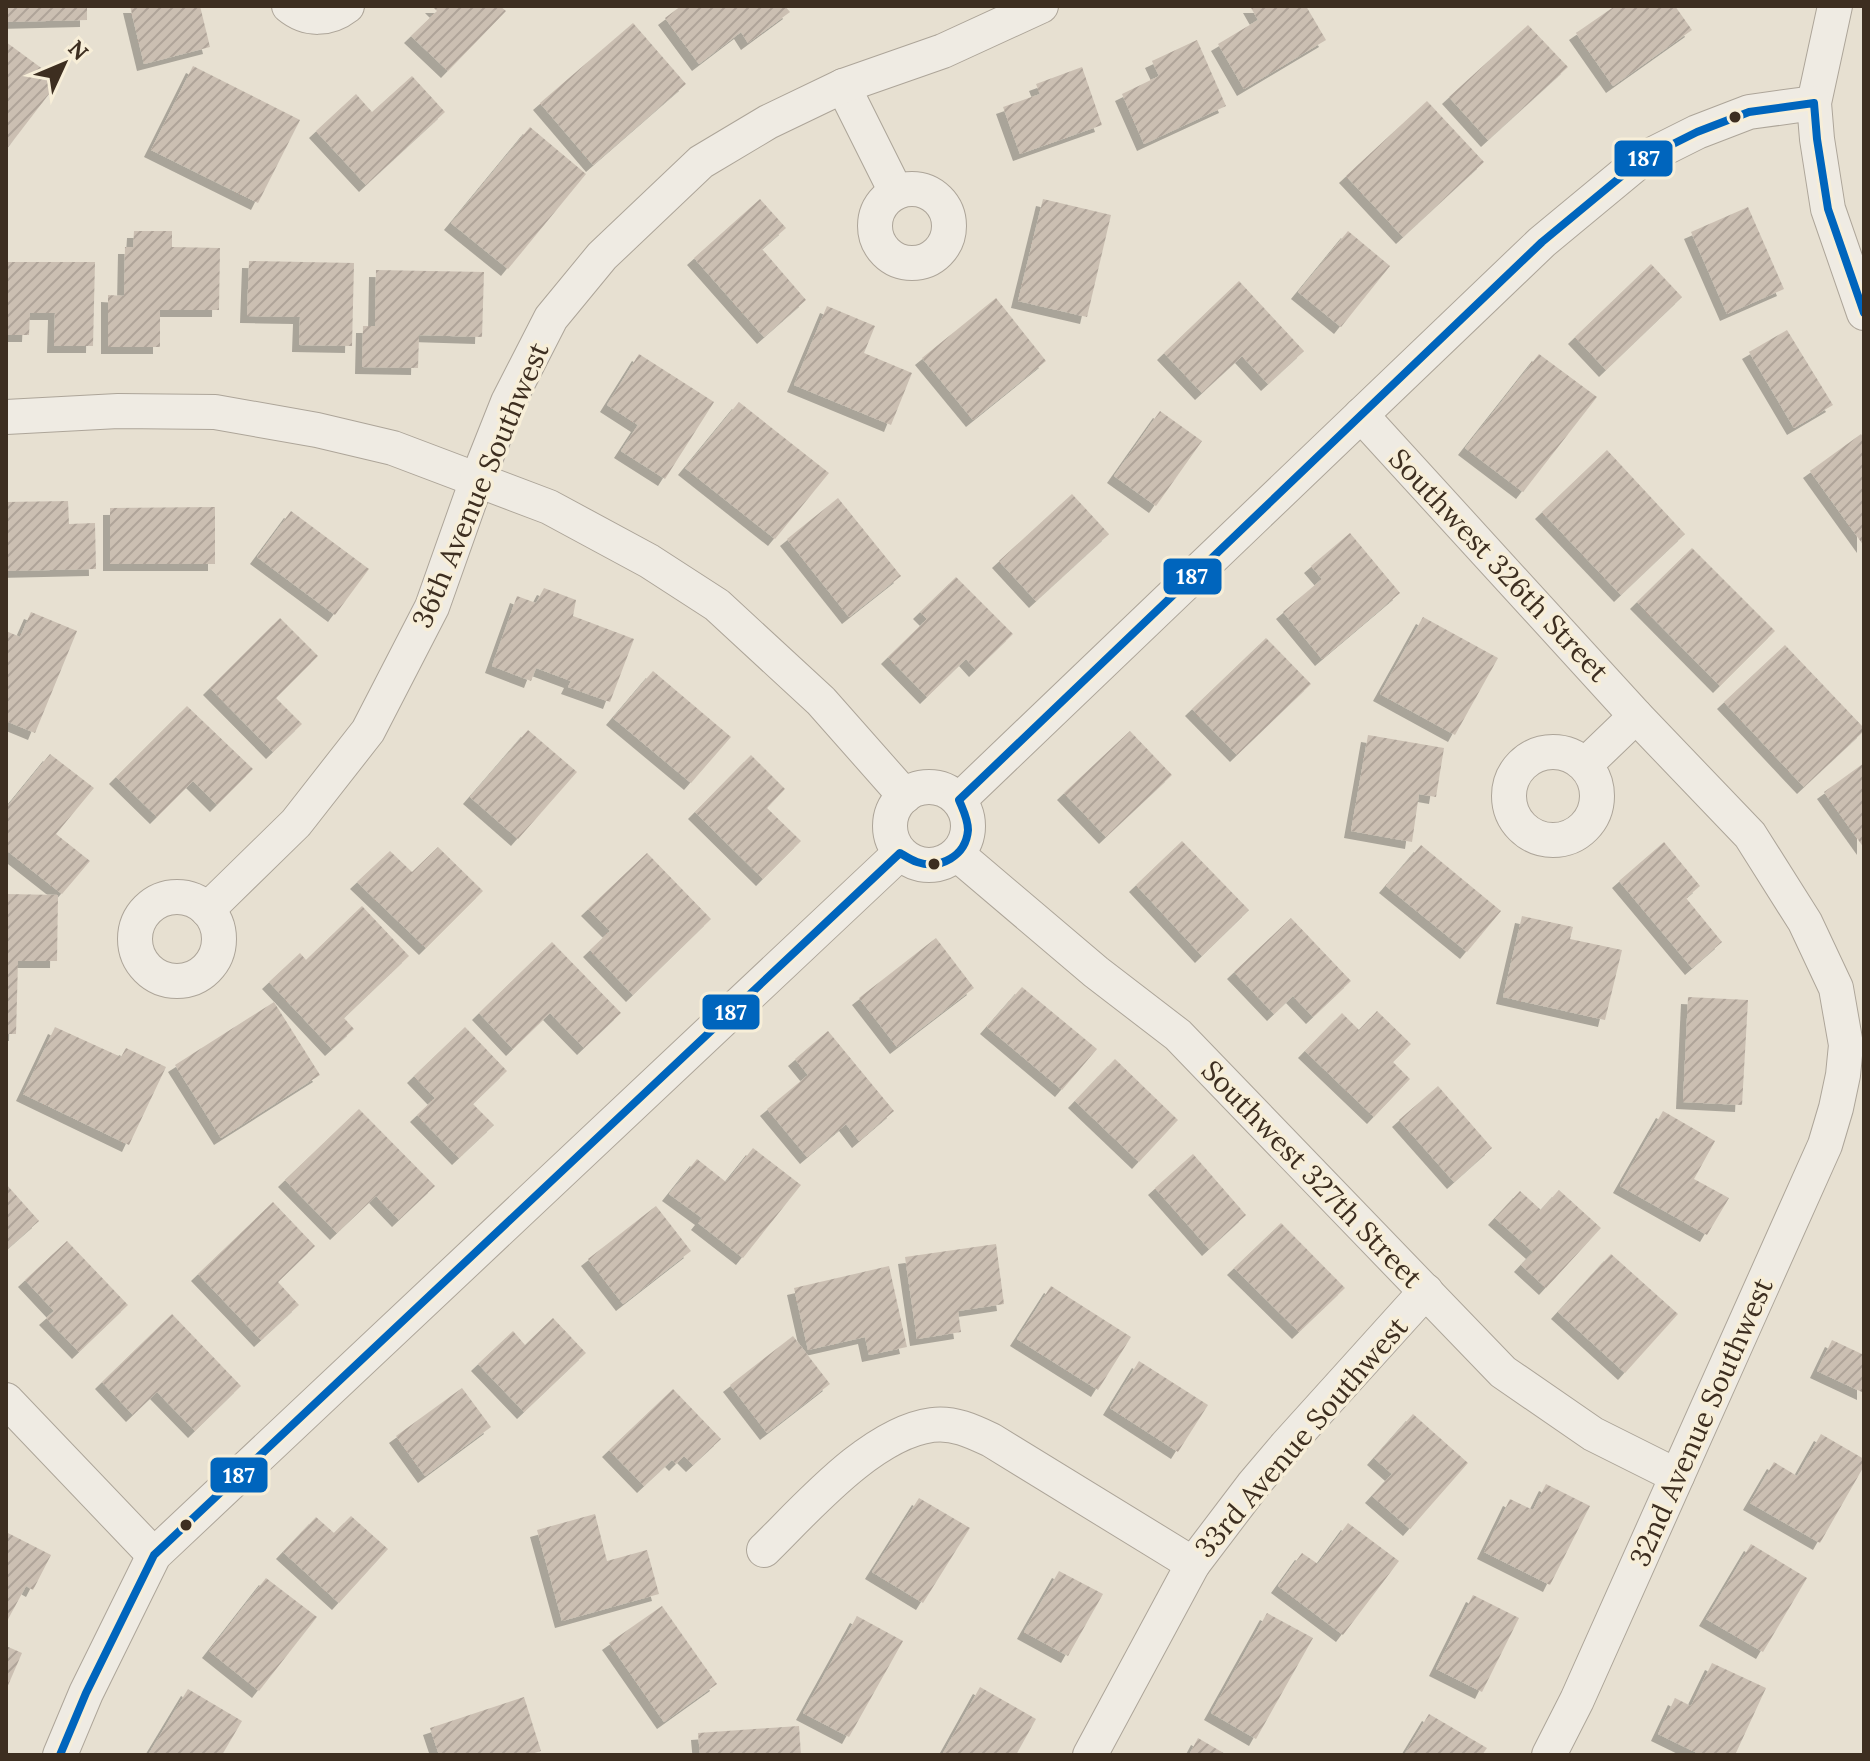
<svg xmlns="http://www.w3.org/2000/svg" width="1870" height="1761" font-family="Lora,serif">
<defs>
<pattern id="building-hatch" width="6" height="6" patternUnits="userSpaceOnUse" patternTransform="scale(2)"><rect width="6" height="6" fill="#cbbfb2"/><path d="M-1 1l2-2M0 6l6-6M5 7l2-2" fill="none" stroke="#afa499"/></pattern>
<filter id="shadow"><feDropShadow dx="-7" dy="7" stdDeviation="0" flood-color="#0004"/></filter>
</defs>
<rect width="100%" height="100%" fill="#e7e0d1"/>
<g fill="url(#building-hatch)" filter="url(#shadow)">
<polygon points="6,6 87,6 87,20 6,22"/>
<polygon points="130,6 200,6 210,47 144,64"/>
<polygon points="432,6 500,6 506,11 448,71 411,36 437,11"/>
<polygon points="681,6 785,6 790,12 748,43 741,32 699,64 665,18"/>
<polygon points="1250,6 1306,6 1326,40 1244,89 1218,44 1258,20"/>
<polygon points="1615,6 1675,6 1692,30 1613,86 1576,33"/>
<polygon points="633,23 686,84 593,165 540,103"/>
<polygon points="1528,25 1568,67 1488,140 1449,97"/>
<polygon points="1197,40 1226,106 1144,144 1122,94 1159,76 1152,61"/>
<polygon points="6,42 59,81 6,150"/>
<polygon points="193,66 300,120 258,203 151,150"/>
<polygon points="1082,67 1102,125 1020,154 1003,107 1040,94 1036,84"/>
<polygon points="412,76 445,112 366,185 316,131 356,94 372,112"/>
<polygon points="1427,101 1484,162 1403,237 1346,176"/>
<polygon points="530,127 586,174 508,269 451,223"/>
<polygon points="760,199 786,228 762,249 806,300 764,337 694,258"/>
<polygon points="1043,199 1111,215 1087,317 1018,301"/>
<polygon points="1748,207 1784,289 1727,314 1691,232"/>
<polygon points="134,231 172,231 172,247 220,248 219,310 160,310 160,347 108,347 108,295 124,296 125,247 133,247"/>
<polygon points="1348,231 1390,266 1341,327 1298,292"/>
<polygon points="249,261 354,263 352,346 299,345 300,317 247,316"/>
<polygon points="6,262 95,262 93,346 54,346 55,313 30,313 29,335 6,335"/>
<polygon points="1651,264 1682,297 1606,370 1575,337"/>
<polygon points="376,270 484,272 482,337 419,335 418,368 362,367 363,326 375,326"/>
<polygon points="1239,281 1304,351 1268,384 1242,356 1202,393 1164,353"/>
<polygon points="996,298 1046,361 973,420 922,358"/>
<polygon points="827,306 875,326 864,353 912,373 891,425 794,385"/>
<polygon points="1787,330 1833,405 1794,428 1749,352"/>
<polygon points="639,354 714,402 665,479 621,451 638,425 607,405"/>
<polygon points="1539,354 1597,397 1523,492 1465,448"/>
<polygon points="739,402 829,473 775,539 685,468"/>
<polygon points="1160,411 1202,441 1156,506 1114,476"/>
<polygon points="1861,434 1864,439 1864,546 1810,471"/>
<polygon points="1607,450 1685,534 1621,595 1542,512"/>
<polygon points="1072,494 1109,534 1036,601 999,561"/>
<polygon points="838,498 901,576 849,617 787,539"/>
<polygon points="68,501 69,524 95,523 96,569 6,571 6,502"/>
<polygon points="215,507 215,564 110,564 110,508"/>
<polygon points="291,511 369,569 335,615 257,557"/>
<polygon points="1350,533 1400,593 1322,659 1283,612 1322,579 1311,566"/>
<polygon points="1692,548 1775,631 1720,686 1637,602"/>
<polygon points="956,577 1013,634 976,670 966,659 927,697 888,657 927,619 920,612"/>
<polygon points="544,588 576,600 573,616 634,639 610,702 568,687 571,681 536,668 531,681 492,666 517,596 536,603"/>
<polygon points="31,612 77,631 35,733 6,721 6,631 20,637"/>
<polygon points="1423,617 1498,658 1455,735 1380,694"/>
<polygon points="280,618 318,656 276,698 302,724 273,752 210,688"/>
<polygon points="1266,638 1311,684 1237,755 1192,709"/>
<polygon points="1785,645 1864,728 1864,731 1804,787 1724,702"/>
<polygon points="653,671 731,737 691,783 613,718"/>
<polygon points="187,706 253,769 217,805 193,781 157,817 116,777"/>
<polygon points="528,730 577,772 518,839 470,797"/>
<polygon points="1130,731 1172,775 1106,837 1064,793"/>
<polygon points="1368,735 1444,748 1436,797 1419,794 1412,842 1351,831"/>
<polygon points="50,754 94,788 56,834 90,861 62,894 6,850 6,808"/>
<polygon points="751,755 785,789 767,808 801,841 763,879 695,812"/>
<polygon points="1864,763 1864,848 1824,792"/>
<polygon points="1182,841 1249,910 1202,956 1136,885"/>
<polygon points="1664,842 1700,886 1686,898 1722,942 1692,968 1619,881"/>
<polygon points="1421,845 1501,911 1467,952 1386,886"/>
<polygon points="438,847 483,891 426,948 357,882 390,851 412,872"/>
<polygon points="647,853 711,919 633,995 590,950 610,931 588,909"/>
<polygon points="6,894 58,895 57,961 18,961 16,1034 6,1034"/>
<polygon points="362,906 409,956 344,1018 354,1029 332,1049 269,982 300,953 306,960"/>
<polygon points="1522,916 1573,927 1570,939 1622,950 1605,1020 1503,997"/>
<polygon points="1291,918 1351,981 1313,1017 1293,996 1274,1014 1234,972"/>
<polygon points="936,938 974,988 897,1047 859,998"/>
<polygon points="552,942 621,1013 584,1048 550,1013 513,1049 479,1013"/>
<polygon points="1022,987 1097,1049 1062,1090 987,1027"/>
<polygon points="1688,997 1748,1000 1742,1105 1683,1102"/>
<polygon points="274,1002 320,1075 221,1138 175,1065"/>
<polygon points="1377,1011 1411,1044 1393,1062 1410,1079 1374,1117 1305,1051 1342,1013 1359,1030"/>
<polygon points="55,1027 121,1057 126,1048 166,1067 129,1145 23,1094"/>
<polygon points="465,1027 507,1071 473,1104 494,1125 459,1158 417,1115 435,1098 414,1076"/>
<polygon points="828,1031 894,1111 859,1141 846,1124 807,1157 767,1109 808,1075 795,1059"/>
<polygon points="1115,1059 1178,1120 1139,1162 1075,1101"/>
<polygon points="1438,1086 1492,1148 1454,1182 1399,1120"/>
<polygon points="359,1109 435,1186 399,1220 376,1196 337,1233 285,1180"/>
<polygon points="1663,1111 1715,1141 1694,1179 1729,1198 1707,1235 1620,1186"/>
<polygon points="753,1148 801,1185 743,1258 698,1223 702,1218 669,1194 697,1159 726,1182"/>
<polygon points="1193,1154 1246,1215 1209,1249 1155,1188"/>
<polygon points="6,1184 39,1221 6,1250"/>
<polygon points="1559,1190 1601,1228 1546,1288 1521,1265 1533,1252 1495,1218 1520,1191 1541,1210"/>
<polygon points="273,1202 315,1246 278,1282 299,1305 261,1340 198,1274"/>
<polygon points="656,1206 691,1251 623,1304 588,1259"/>
<polygon points="1281,1223 1345,1288 1299,1332 1234,1268"/>
<polygon points="67,1241 128,1305 79,1352 46,1318 54,1311 25,1280"/>
<polygon points="996,1244 1004,1304 958,1311 961,1332 917,1339 905,1257"/>
<polygon points="1611,1254 1678,1314 1625,1373 1558,1312"/>
<polygon points="889,1266 907,1347 869,1355 865,1337 808,1350 794,1288"/>
<polygon points="1051,1286 1131,1337 1098,1390 1017,1339"/>
<polygon points="172,1314 241,1386 195,1431 157,1392 133,1415 102,1382"/>
<polygon points="553,1318 586,1353 524,1412 478,1364 513,1331 525,1345"/>
<polygon points="793,1336 830,1384 767,1433 730,1385"/>
<polygon points="1832,1340 1864,1355 1864,1393 1817,1371"/>
<polygon points="1139,1361 1208,1405 1178,1452 1110,1408"/>
<polygon points="462,1388 491,1427 425,1476 396,1436"/>
<polygon points="673,1389 721,1439 693,1465 684,1456 676,1464 672,1460 644,1486 609,1450"/>
<polygon points="1413,1414 1468,1463 1410,1529 1372,1496 1392,1474 1374,1458"/>
<polygon points="1821,1434 1864,1459 1864,1466 1820,1543 1750,1503 1774,1462 1797,1476"/>
<polygon points="1546,1484 1590,1506 1550,1585 1484,1552 1510,1499 1533,1510"/>
<polygon points="919,1498 970,1528 923,1603 872,1572"/>
<polygon points="595,1514 607,1561 647,1550 659,1594 562,1621 537,1530"/>
<polygon points="351,1516 388,1549 339,1603 283,1552 316,1517 334,1533"/>
<polygon points="1348,1523 1399,1561 1343,1635 1278,1586 1302,1553 1318,1564"/>
<polygon points="6,1532 51,1555 33,1590 26,1586 6,1623"/>
<polygon points="1751,1544 1807,1578 1763,1652 1706,1619"/>
<polygon points="1059,1571 1103,1594 1068,1656 1024,1632"/>
<polygon points="266,1578 317,1617 259,1691 209,1651"/>
<polygon points="1473,1595 1519,1618 1482,1692 1436,1669"/>
<polygon points="662,1606 717,1684 664,1722 609,1643"/>
<polygon points="1267,1613 1313,1638 1256,1739 1211,1713"/>
<polygon points="857,1616 903,1641 849,1737 803,1713"/>
<polygon points="6,1646 22,1653 6,1690"/>
<polygon points="1712,1663 1766,1688 1735,1755 1701,1755 1658,1734 1675,1698 1691,1706"/>
<polygon points="980,1687 1036,1719 1016,1755 942,1755"/>
<polygon points="188,1689 242,1721 222,1755 148,1755"/>
<polygon points="524,1697 541,1751 528,1755 439,1755 430,1728"/>
<polygon points="1429,1714 1487,1748 1482,1755 1404,1755"/>
<polygon points="799,1726 801,1755 700,1755 698,1733"/>
<polygon points="1198,1738 1227,1755 1189,1755"/>
</g>
<g fill="none" stroke-linecap="round" stroke-linejoin="round">
<defs>
<g id="minor">
<path d="M289,6C307,21 329,20 347,6"/>
<polyline points="1835,6 1814,103 1817,139 1828,209 1864,313"/>
<polyline points="843,86 896,192"/>
<circle cx="912" cy="226" r="37"/>
<polyline points="1361,415 1636,716 1750,835 1805,922 1836,988 1846,1045 1843,1075 1836,1108 1825,1145 1577,1700 1549,1755"/>
<polyline points="6,417 118,411 215,412 317,430 393,448 549,507 649,561 717,605 821,701 905,796"/>
<circle cx="1553" cy="796" r="44"/>
<polyline points="1585,765 1636,716"/>
<circle cx="929" cy="826" r="39"/>
<polyline points="959,800 1542,242 1641,160 1697,132 1749,112 1814,103"/>
<polyline points="957,854 1096,972 1178,1035 1503,1372 1593,1434 1677,1476"/>
<circle cx="177" cy="939" r="42"/>
<polyline points="207,910 296,823 368,731 432,607 477,480 508,402 551,318 602,256 701,162 768,122 843,86 943,51 1041,6"/>
<polyline points="6,1400 154,1555"/>
<path d="M764,1550C806,1509 871,1433 932,1425C953,1422 972,1431 991,1440L1193,1564"/>
<polyline points="60,1755 86,1693 154,1555 900,853"/>
<polyline points="1090,1755 1193,1564 1253,1485 1286,1446 1426,1291"/>
</g>
</defs>
<use href="#minor" stroke="#ada599" stroke-width="36"/>
<use href="#minor" stroke="#efebe3" stroke-width="34"/>
<defs>
<path id="bus-1" d="M60,1755L86,1693L154,1555L900,853C905,856 911,860 917,862C940,870 966,856 968,830C968,819 963,810 959,800L1542,242L1641,160L1697,132L1749,112L1814,103L1817,139L1828,209L1864,313"/>
</defs>
<use href="#bus-1" stroke="#f7eed8" stroke-width="14"/>
<use href="#bus-1" stroke="#0065bd" stroke-width="8"/>
</g>
<g fill="#3d2e20" stroke="#f7eed8" stroke-width="3">
<circle cx="1735" cy="117" r="7"/>
<circle cx="934" cy="864" r="7"/>
<circle cx="186" cy="1525" r="7"/>
</g>
<g text-anchor="middle" dominant-baseline="central" stroke-width="7" stroke-linejoin="round" paint-order="stroke">
<g font-size="28" fill="#3d2e20" stroke="#f7eed8">
<text transform="translate(480 485) rotate(-67)">36th Avenue Southwest</text>
<text transform="translate(1499 565) rotate(47)">Southwest 326th Street</text>
<text transform="translate(1312 1174) rotate(46)">Southwest 327th Street</text>
<text transform="translate(1701 1422) rotate(-66)">32nd Avenue Southwest</text>
<text transform="translate(1301 1437) rotate(-49)">33rd Avenue Southwest</text>
</g>
</g>
<g stroke="#f7eed8" stroke-width="3">
<rect x="1613" y="139" width="61" height="39" rx="8" fill="#0065bd"/>
<rect x="1162" y="557" width="61" height="39" rx="8" fill="#0065bd"/>
<rect x="701" y="993" width="60" height="38" rx="8" fill="#0065bd"/>
<rect x="209" y="1456" width="60" height="38" rx="8" fill="#0065bd"/>
</g>
<g font-size="22" text-anchor="middle" font-weight="bold" fill="#fff">
<text x="1644" y="166">187</text>
<text x="1192" y="584">187</text>
<text x="731" y="1020">187</text>
<text x="239" y="1483">187</text>
</g>
<rect width="1870" height="1761" fill="none" stroke="#3d2e20" stroke-width="16"/>
<g transform="translate(64 64) rotate(46)" stroke="#f7eed8" stroke-width="6" paint-order="stroke">
<path d="M0-6L14 30L0 20L-14 30Z" fill="#3d2e20"/>
<text y="-12" font-size="22" font-weight="bold" text-anchor="middle" fill="#3d2e20">N</text>
</g>
</svg>
